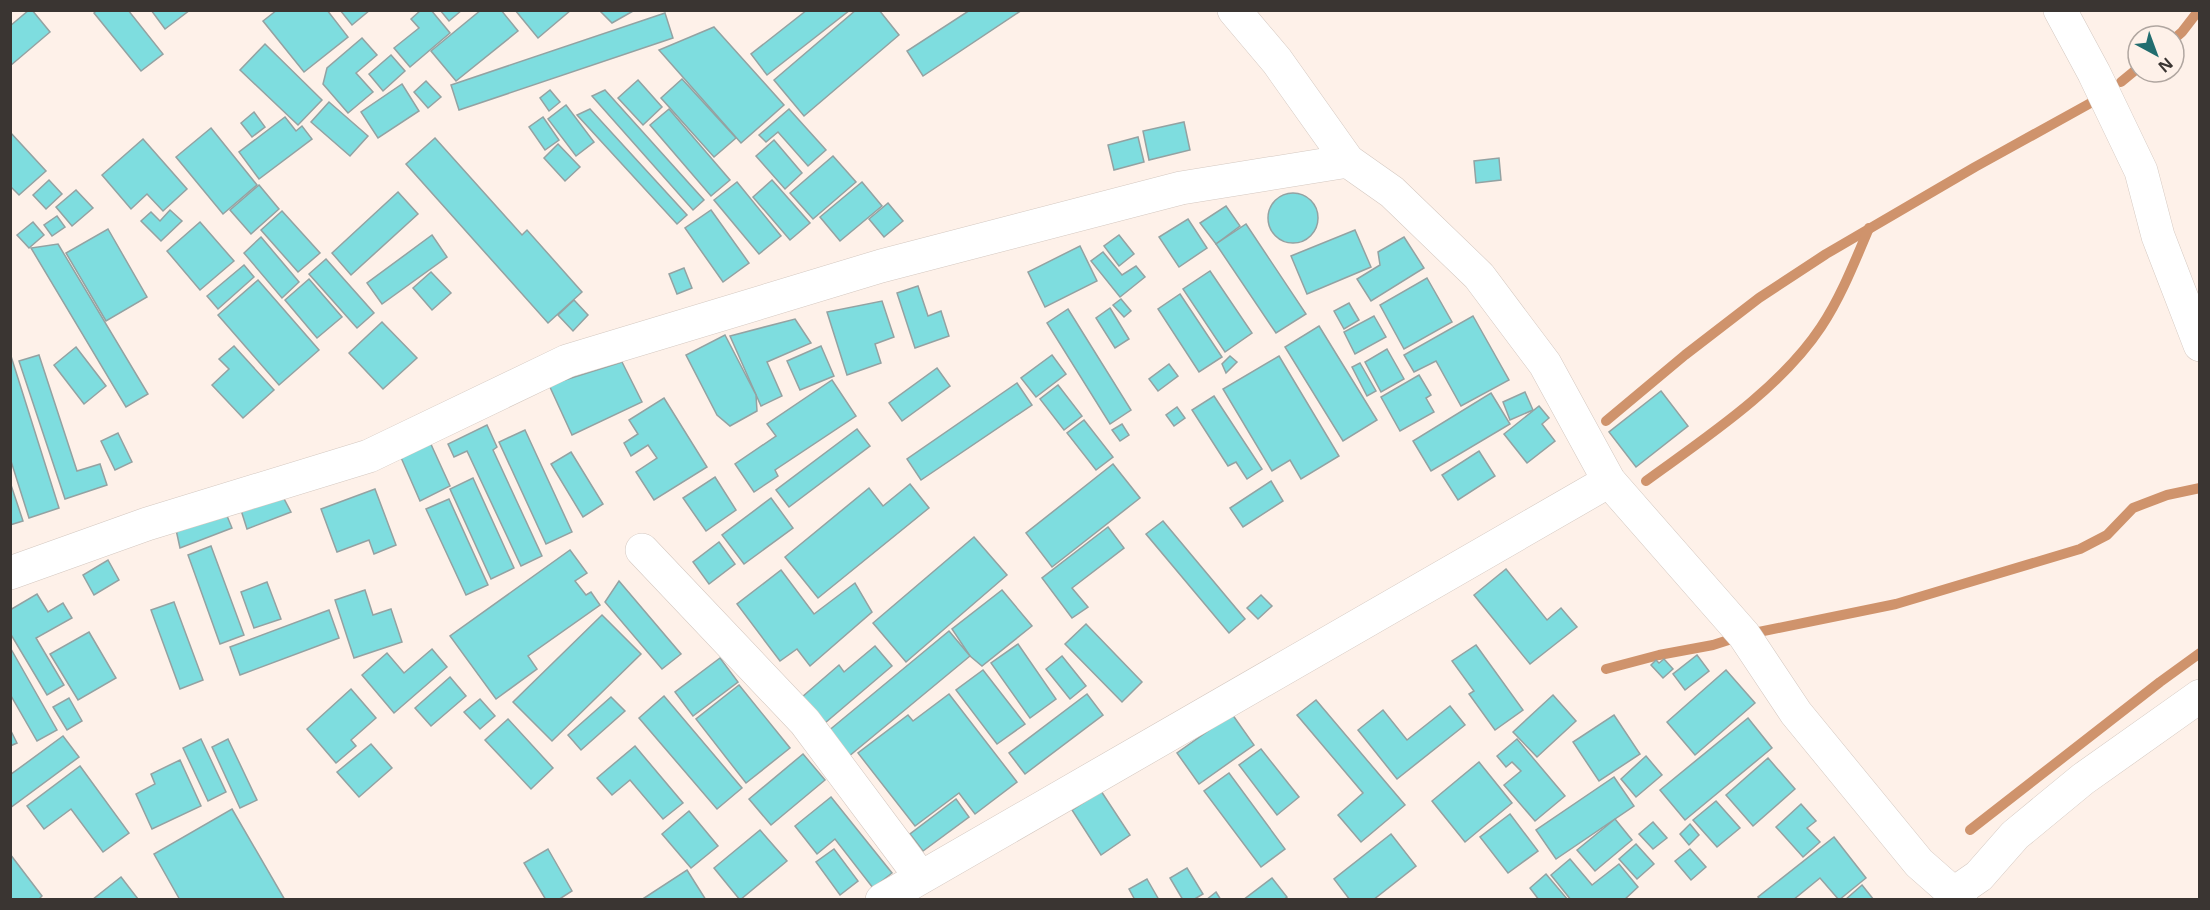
<svg xmlns="http://www.w3.org/2000/svg" width="2210" height="910" font-family="'Open Sans',sans-serif">
<rect width="100%" height="100%" fill="#fef1e9"/>
<g fill="none" stroke-linecap="round" stroke-linejoin="round">
<g stroke="#cf936c" stroke-width="10">
<polyline points="2174,39 2182,32 2199,10"/>
<polyline points="2121,82 2138,68"/>
<polyline points="1606,421 1685,355 1759,298 1826,254 1975,167 2096,100"/>
<path d="M1646,481C1705,438 1780,389 1821,327C1841,297 1855,261 1869,228"/>
<polyline points="1606,669 1659,655 1713,645 1744,635 1896,604 2080,549 2107,535 2133,508 2167,495 2200,488"/>
<polyline points="1970,830 2160,682 2200,653"/>
</g>
</g>
<g fill="#7edddf" stroke="#93a2a2" stroke-width="1.5">
<polygon points="29,10 32,10 50,32 10,66 10,26"/>
<polygon points="97,10 128,10 163,54 141,71 94,13"/>
<polygon points="151,10 190,10 165,29"/>
<polygon points="277,10 327,10 348,37 304,72 263,21"/>
<polygon points="340,10 370,10 352,25"/>
<polygon points="421,10 431,10 450,33 410,67 394,48 419,28 411,19"/>
<polygon points="440,10 462,10 449,21"/>
<polygon points="481,10 501,10 518,31 456,81 431,51"/>
<polygon points="515,10 571,10 538,38"/>
<polygon points="599,10 635,10 612,23"/>
<polygon points="807,10 850,10 767,75 751,54"/>
<polygon points="856,10 879,10 899,35 804,116 774,80"/>
<polygon points="970,10 1022,10 923,76 907,51"/>
<polygon points="665,13 673,38 459,110 451,85"/>
<polygon points="714,27 784,105 741,143 659,50"/>
<polygon points="362,38 377,55 356,73 373,92 348,113 323,84 327,68"/>
<polygon points="265,44 322,100 298,125 240,70"/>
<polygon points="391,55 405,71 383,91 369,74"/>
<polygon points="682,79 736,138 714,157 661,98"/>
<polygon points="638,80 662,107 643,125 618,98"/>
<polygon points="426,81 441,97 428,108 414,92"/>
<polygon points="402,84 419,111 378,138 361,112"/>
<polygon points="550,90 560,102 549,111 540,98"/>
<polygon points="605,90 704,200 693,210 592,96"/>
<polygon points="329,102 368,136 350,156 311,122"/>
<polygon points="566,105 594,142 576,156 548,119"/>
<polygon points="590,109 687,215 677,224 577,115"/>
<polygon points="669,109 730,180 711,196 650,125"/>
<polygon points="789,109 826,150 808,166 778,132 766,142 759,135"/>
<polygon points="254,112 265,127 252,137 241,123"/>
<polygon points="285,117 296,131 302,126 312,139 259,179 239,152"/>
<polygon points="543,117 559,140 545,150 529,127"/>
<polygon points="1184,122 1190,150 1149,160 1143,131"/>
<polygon points="211,128 257,185 223,214 176,157"/>
<polygon points="10,132 46,171 19,195 10,186"/>
<polygon points="1138,137 1144,162 1114,170 1108,145"/>
<polygon points="435,138 522,235 527,230 582,292 548,323 406,164"/>
<polygon points="143,139 187,189 163,211 147,194 131,209 102,175"/>
<polygon points="774,140 802,173 785,189 756,156"/>
<polygon points="558,144 580,167 565,181 544,158"/>
<polygon points="833,156 856,182 813,219 790,193"/>
<polygon points="1499,158 1501,180 1476,183 1474,161"/>
<polygon points="49,180 62,194 46,209 33,195"/>
<polygon points="772,180 810,223 790,240 753,197"/>
<polygon points="737,182 781,236 759,254 714,200"/>
<polygon points="862,182 882,206 840,241 820,217"/>
<polygon points="259,185 279,209 251,234 230,210"/>
<polygon points="76,190 93,208 72,226 56,207"/>
<polygon points="398,192 418,214 351,275 332,253"/>
<circle cx="1293" cy="218" r="25"/>
<polygon points="888,203 903,221 884,237 869,219"/>
<polygon points="1226,206 1240,226 1216,244 1200,223"/>
<polygon points="170,210 182,221 161,241 141,221 151,212 160,221"/>
<polygon points="711,210 749,263 723,282 685,228"/>
<polygon points="282,211 320,253 298,272 261,230"/>
<polygon points="57,216 65,227 52,236 44,225"/>
<polygon points="1188,219 1207,248 1179,267 1159,237"/>
<polygon points="33,222 44,235 29,248 17,235"/>
<polygon points="200,222 234,261 200,290 167,251"/>
<polygon points="1246,224 1306,314 1276,333 1216,244"/>
<polygon points="108,229 147,297 106,321 66,253"/>
<polygon points="1355,230 1371,267 1307,294 1291,256"/>
<polygon points="432,235 447,257 382,304 367,283"/>
<polygon points="1119,235 1134,254 1119,266 1104,246"/>
<polygon points="261,237 299,282 282,298 244,253"/>
<polygon points="1404,237 1424,268 1371,301 1357,279 1380,265 1378,252"/>
<polygon points="58,244 148,394 126,407 31,248"/>
<polygon points="1080,246 1097,281 1045,307 1028,272"/>
<polygon points="1103,252 1122,275 1136,266 1145,277 1120,297 1091,261"/>
<polygon points="326,259 374,313 357,328 309,274"/>
<polygon points="244,265 254,277 218,309 207,296"/>
<polygon points="684,268 692,288 677,294 669,274"/>
<polygon points="1210,271 1252,333 1225,352 1183,289"/>
<polygon points="431,272 451,293 432,310 413,288"/>
<polygon points="1427,278 1452,322 1404,349 1380,305"/>
<polygon points="309,279 342,317 317,338 285,300"/>
<polygon points="258,280 319,350 279,385 218,315"/>
<polygon points="918,286 928,316 941,311 949,336 915,348 897,293"/>
<polygon points="1180,294 1222,357 1199,372 1158,309"/>
<polygon points="1121,299 1131,311 1124,317 1113,305"/>
<polygon points="574,300 588,315 573,331 558,315"/>
<polygon points="882,301 894,337 875,344 881,363 847,375 827,312"/>
<polygon points="1349,303 1359,320 1344,329 1334,311"/>
<polygon points="1110,308 1129,339 1115,348 1096,318"/>
<polygon points="1068,309 1131,410 1110,424 1047,323"/>
<polygon points="1374,316 1386,337 1355,354 1344,332"/>
<polygon points="1473,316 1509,380 1461,406 1436,361 1414,372 1404,355"/>
<polygon points="795,319 811,343 767,362 782,396 761,406 730,336"/>
<polygon points="382,322 417,358 383,389 349,353"/>
<polygon points="1319,326 1377,420 1343,441 1285,347"/>
<polygon points="725,335 756,395 757,411 730,426 717,415 686,355"/>
<polygon points="234,346 274,390 243,418 212,385 229,369 219,359"/>
<polygon points="821,346 834,376 800,390 787,361"/>
<polygon points="76,347 106,386 84,404 54,365"/>
<polygon points="1387,349 1404,379 1381,392 1365,362"/>
<polygon points="10,353 59,508 29,518 10,458"/>
<polygon points="39,355 77,471 100,464 107,485 65,499 19,361"/>
<polygon points="1052,355 1066,374 1036,397 1021,378"/>
<polygon points="1230,356 1237,362 1226,373 1222,364"/>
<polygon points="1279,356 1339,456 1301,479 1290,460 1272,471 1223,389"/>
<polygon points="622,362 642,402 572,435 549,385"/>
<polygon points="1360,363 1376,391 1367,396 1352,367"/>
<polygon points="1169,364 1178,376 1158,391 1149,379"/>
<polygon points="937,368 950,386 902,421 889,403"/>
<polygon points="1419,375 1431,395 1426,398 1434,412 1400,431 1381,397"/>
<polygon points="832,380 856,416 775,470 778,476 754,492 735,464 776,436 767,424"/>
<polygon points="1017,383 1032,405 921,480 907,459"/>
<polygon points="1058,385 1082,416 1064,430 1040,399"/>
<polygon points="1661,391 1688,426 1636,467 1609,432"/>
<polygon points="1525,392 1533,410 1510,420 1503,402"/>
<polygon points="1491,393 1510,424 1431,471 1413,441"/>
<polygon points="1214,396 1262,469 1247,479 1236,462 1228,466 1192,410"/>
<polygon points="664,398 707,467 654,500 636,472 657,458 648,445 631,456 624,443 638,434 629,420"/>
<polygon points="1539,406 1549,418 1542,424 1555,441 1527,463 1504,434"/>
<polygon points="1177,407 1185,418 1174,426 1166,415"/>
<polygon points="1084,420 1113,457 1096,470 1067,433"/>
<polygon points="1122,424 1129,435 1120,441 1112,430"/>
<polygon points="487,425 497,447 493,450 542,556 521,566 467,451 454,457 448,444"/>
<polygon points="857,429 870,446 789,507 776,490"/>
<polygon points="525,430 572,532 546,544 499,442"/>
<polygon points="118,433 132,462 115,470 101,441"/>
<polygon points="429,440 450,486 420,501 399,453"/>
<polygon points="1479,451 1495,476 1458,500 1442,475"/>
<polygon points="571,452 603,504 583,517 551,464"/>
<polygon points="1113,464 1140,498 1052,567 1026,533"/>
<polygon points="715,477 736,510 706,531 683,498"/>
<polygon points="473,478 514,568 491,579 450,489"/>
<polygon points="1271,481 1283,501 1243,527 1230,508"/>
<polygon points="10,482 23,521 10,525"/>
<polygon points="910,484 929,508 818,598 785,557 869,488 883,506"/>
<polygon points="375,489 396,545 374,554 369,540 337,552 321,509"/>
<polygon points="281,493 291,512 247,529 240,507"/>
<polygon points="771,498 793,528 744,564 722,535"/>
<polygon points="449,499 488,585 466,595 426,509"/>
<polygon points="225,511 232,528 180,548 175,525"/>
<polygon points="1163,521 1245,619 1229,633 1146,534"/>
<polygon points="1108,527 1124,548 1072,588 1088,607 1072,618 1042,578"/>
<polygon points="974,537 1007,575 906,662 873,623"/>
<polygon points="719,542 735,564 709,584 693,562"/>
<polygon points="211,546 244,635 220,644 188,555"/>
<polygon points="570,550 587,573 575,581 586,595 591,592 600,605 528,656 537,669 496,699 450,636"/>
<polygon points="108,560 119,580 94,595 83,575"/>
<polygon points="1506,569 1547,620 1561,608 1577,627 1530,664 1474,595"/>
<polygon points="781,570 814,614 855,583 872,612 810,666 797,649 780,661 737,604"/>
<polygon points="619,581 681,654 662,669 605,602"/>
<polygon points="267,582 281,619 254,628 241,592"/>
<polygon points="365,590 373,615 391,609 402,642 354,658 335,600"/>
<polygon points="1002,590 1032,626 982,666 970,656 952,629"/>
<polygon points="37,594 48,612 63,603 72,618 36,638 64,685 47,695 10,633 10,610"/>
<polygon points="1261,595 1272,606 1258,619 1247,608"/>
<polygon points="174,602 203,680 180,689 151,610"/>
<polygon points="329,610 339,638 240,675 230,647"/>
<polygon points="602,615 641,654 552,741 513,702"/>
<polygon points="1086,624 1142,682 1122,702 1065,644"/>
<polygon points="949,631 970,656 848,757 827,732"/>
<polygon points="89,632 116,678 78,700 50,654"/>
<polygon points="1018,644 1056,699 1030,718 991,663"/>
<polygon points="1476,645 1523,710 1495,730 1469,694 1474,691 1452,661"/>
<polygon points="875,646 892,666 825,723 802,697 839,665 844,672"/>
<polygon points="11,649 57,730 37,741 10,694"/>
<polygon points="432,649 447,667 394,713 362,675 387,653 404,673"/>
<polygon points="1697,655 1709,671 1685,690 1673,674"/>
<polygon points="1062,656 1086,686 1070,699 1046,669"/>
<polygon points="720,658 738,682 693,716 675,692"/>
<polygon points="1664,659 1673,669 1663,678 1651,665 1656,660 1659,663"/>
<polygon points="983,670 1025,724 997,744 956,690"/>
<polygon points="1726,670 1755,703 1695,755 1667,722"/>
<polygon points="450,677 466,696 431,726 415,708"/>
<polygon points="739,685 790,748 746,783 696,719"/>
<polygon points="351,689 376,718 351,740 356,746 336,763 307,729"/>
<polygon points="949,694 1017,782 975,814 959,793 915,826 858,753 908,715 913,721"/>
<polygon points="1087,694 1103,715 1025,774 1009,753"/>
<polygon points="1553,695 1576,721 1537,757 1513,732"/>
<polygon points="664,696 742,788 717,809 639,718"/>
<polygon points="611,697 625,711 581,750 568,735"/>
<polygon points="69,698 82,721 67,730 53,707"/>
<polygon points="480,699 495,716 480,729 464,712"/>
<polygon points="1316,700 1405,805 1361,842 1338,815 1363,793 1297,715"/>
<polygon points="1450,706 1465,725 1397,779 1358,730 1383,710 1407,740"/>
<polygon points="1232,714 1254,745 1199,784 1177,753"/>
<polygon points="1614,715 1640,754 1599,781 1573,742"/>
<polygon points="1748,718 1772,748 1685,820 1660,790"/>
<polygon points="508,719 553,768 531,789 485,740"/>
<polygon points="10,729 17,743 10,746"/>
<polygon points="63,736 79,757 10,808 10,775"/>
<polygon points="201,739 226,792 208,801 183,748"/>
<polygon points="228,739 257,800 240,808 212,747"/>
<polygon points="1517,739 1565,796 1535,821 1504,785 1521,771 1512,762 1506,767 1497,756"/>
<polygon points="371,744 392,768 359,797 337,772"/>
<polygon points="635,746 683,803 663,819 630,780 612,795 597,778"/>
<polygon points="1261,749 1299,797 1277,815 1239,765"/>
<polygon points="803,754 825,780 771,825 749,799"/>
<polygon points="1646,756 1662,775 1636,797 1621,779"/>
<polygon points="1768,758 1795,789 1753,826 1726,795"/>
<polygon points="180,760 201,806 152,829 136,794 155,784 151,774"/>
<polygon points="1479,762 1512,803 1465,842 1432,801"/>
<polygon points="80,766 129,833 103,852 71,809 44,829 27,806"/>
<polygon points="1229,773 1285,849 1261,867 1204,791"/>
<polygon points="1614,777 1634,806 1556,859 1536,830"/>
<polygon points="1101,791 1130,835 1101,855 1072,810"/>
<polygon points="831,797 892,873 873,888 835,839 817,854 795,826"/>
<polygon points="956,799 969,817 923,851 910,834"/>
<polygon points="1716,801 1740,828 1717,847 1693,820"/>
<polygon points="1801,804 1816,821 1807,828 1820,842 1803,857 1776,827"/>
<polygon points="232,809 285,900 180,900 154,854"/>
<polygon points="689,811 718,846 691,868 662,834"/>
<polygon points="1510,814 1538,851 1508,873 1480,837"/>
<polygon points="1615,819 1632,840 1595,871 1577,850"/>
<polygon points="1653,822 1667,838 1653,849 1639,834"/>
<polygon points="1690,824 1699,835 1689,845 1680,834"/>
<polygon points="760,830 787,861 740,900 714,868"/>
<polygon points="1391,834 1416,866 1373,900 1350,900 1334,879"/>
<polygon points="1834,837 1866,878 1839,900 1820,878 1793,900 1760,900 1758,897"/>
<polygon points="1636,844 1654,864 1637,879 1619,859"/>
<polygon points="548,849 572,891 558,900 546,900 524,863"/>
<polygon points="834,849 858,881 840,895 816,862"/>
<polygon points="1690,849 1706,867 1691,880 1675,861"/>
<polygon points="10,854 42,896 38,900 10,900"/>
<polygon points="1570,859 1592,885 1619,864 1638,887 1624,900 1571,900 1551,875"/>
<polygon points="1187,868 1203,894 1193,900 1183,900 1170,878"/>
<polygon points="687,870 706,900 641,900"/>
<polygon points="1546,874 1568,900 1539,900 1530,888"/>
<polygon points="121,877 138,899 92,900"/>
<polygon points="1272,878 1287,897 1283,900 1243,900"/>
<polygon points="1147,879 1159,900 1135,900 1129,889"/>
<polygon points="1862,885 1874,900 1845,900"/>
<polygon points="1216,892 1221,900 1206,900"/>
</g>
<g fill="none" stroke-linecap="round" stroke-linejoin="round">
<defs>
<g id="minor">
<polyline points="1234,10 1277,61 1348,161 1392,192 1479,276 1545,364 1609,481 1744,635 1796,713 1919,863 1961,900"/>
<polyline points="2060,10 2094,73 2141,171 2158,236 2200,345"/>
<polyline points="642,550 805,722 920,876"/>
<polyline points="10,573 147,524 369,456 567,361 881,266 1181,188 1348,161"/>
<polyline points="882,900 1609,481"/>
<polyline points="1952,900 1953,894 1979,876 2015,835 2083,779 2200,696"/>
</g>
</defs>
<use href="#minor" stroke="#d4c8c0" stroke-width="34"/>
<use href="#minor" stroke="#fff" stroke-width="33"/>
</g>
<rect width="2210" height="910" fill="none" stroke="#3a3532" stroke-width="24"/>
<g transform="translate(2156 54) rotate(139)"><circle r="28" fill="#fef1e9" stroke="#b0a6a0" stroke-width="1.5"/>
<path d="M0-4.5L10 22L0 15L-10 22Z" fill="#226d6f"/>
<text y="-9" font-size="16" font-weight="bold" text-anchor="middle" fill="#3a3532">N</text>
</g>
</svg>
